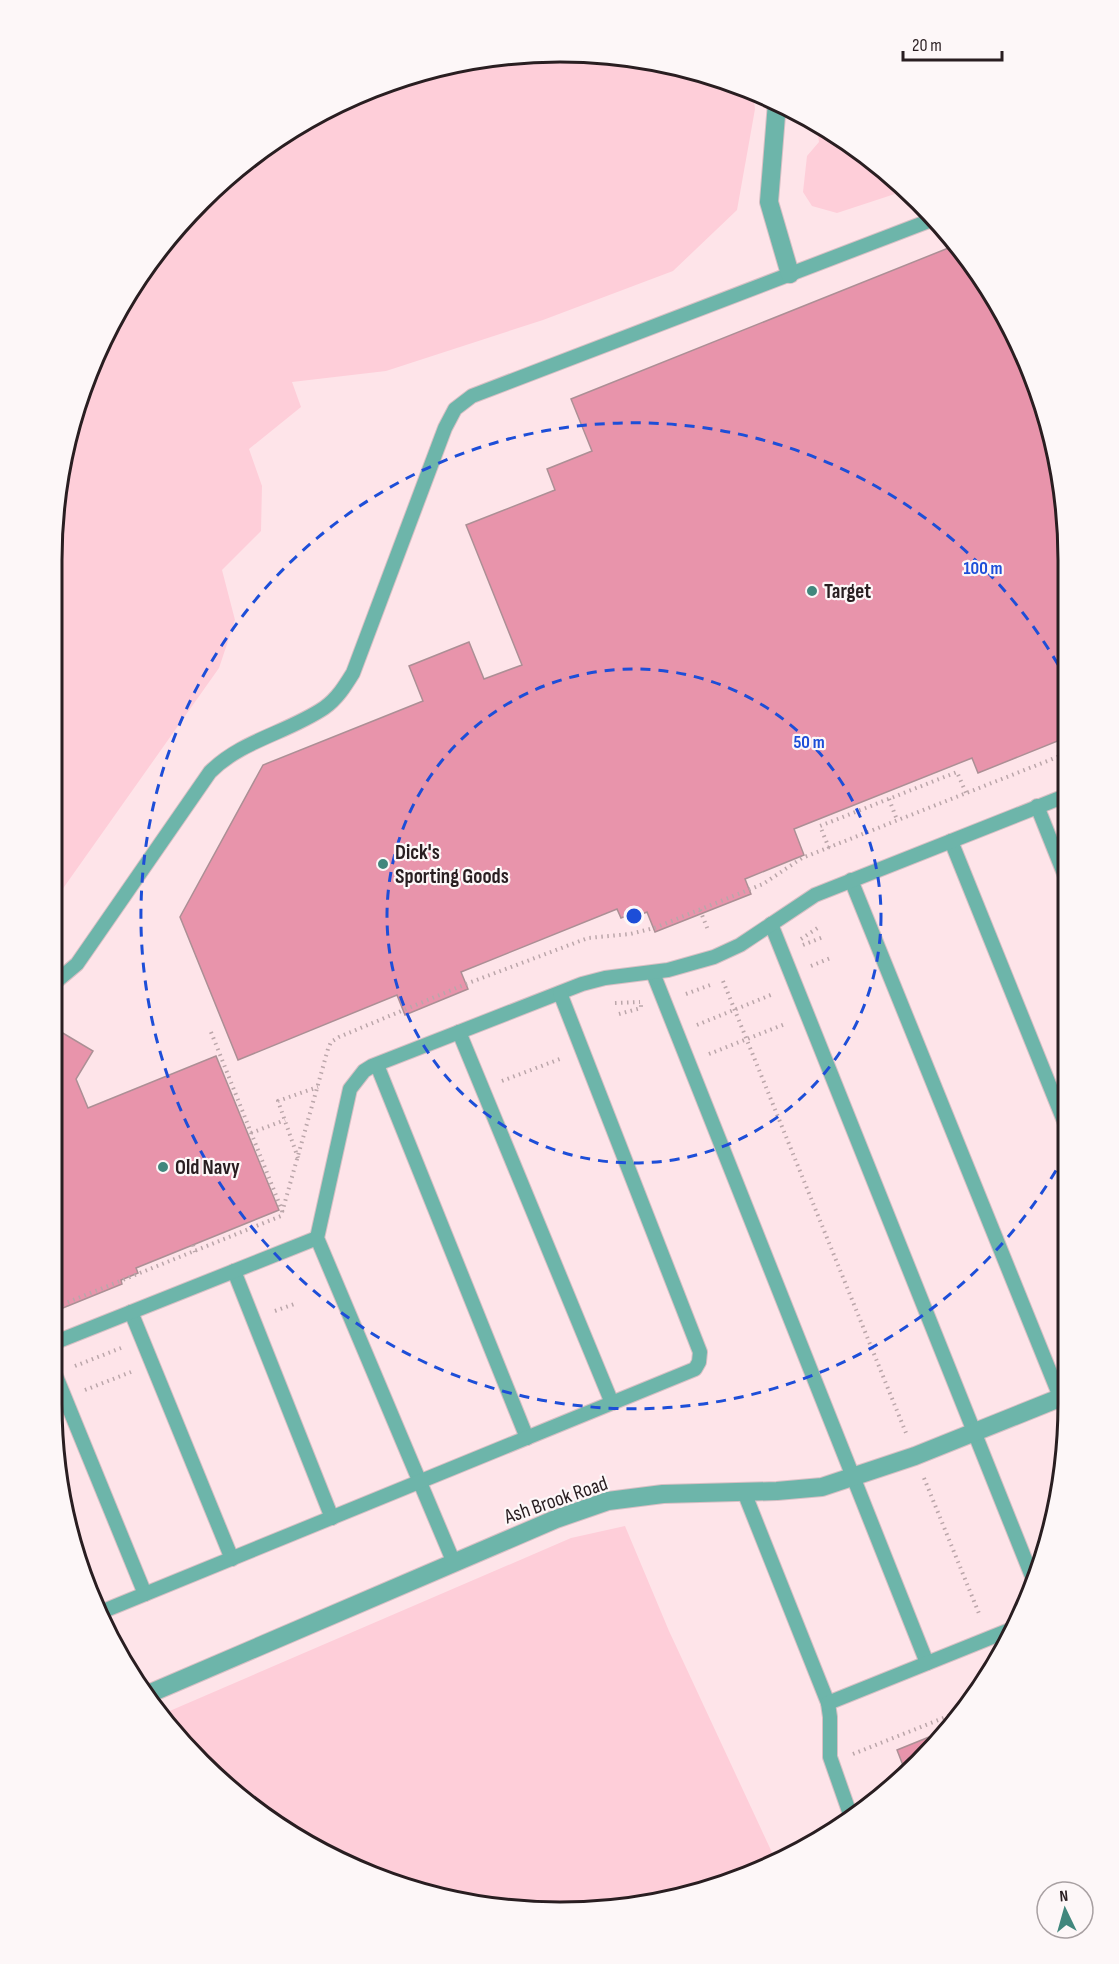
<svg xmlns="http://www.w3.org/2000/svg" width="1119" height="1964" font-family="'Sofia Sans Condensed',sans-serif">
<rect width="100%" height="100%" fill="#fee4e9"/>
<g fill="#feced9">
<polygon points="527,52 626,55 723,78 753,92 755,109 737,210 673,271 543,320 386,371 292,382 301,407 249,449 262,486 261,531 222,570 235,620 219,668 52,904 52,527 68,428 119,305 177,224 250,156 335,103 428,68"/>
<polygon points="816,121 907,190 837,213 812,206 803,192 807,156 819,142"/>
<polygon points="625,1526 669,1631 776,1861 754,1874 592,1912 428,1896 277,1827 158,1716 571,1538"/>
</g>
<g fill="#e894ab" stroke="#ac8f95" stroke-width="1.5">
<polygon points="956,245 982,277 1041,396 1064,493 1065,738 978,773 972,758 794,829 804,855 745,879 751,894 655,932 647,912 632,918 631,914 621,918 617,909 461,972 468,989 405,1015 397,995 238,1060 180,917 263,765 423,701 409,666 469,642 484,679 522,665 466,525 555,490 547,469 592,451 571,399"/>
<polygon points="51,1026 93,1051 76,1079 88,1108 216,1056 279,1210 136,1268 138,1273 121,1280 122,1284 53,1312 51,1308"/>
<polygon points="939,1733 906,1773 897,1750"/>
</g>
<g fill="none" stroke-linecap="round" stroke-linejoin="round">
<defs>
<g id="service">
<polyline points="1037,806 1065,876"/>
<polyline points="951,841 1066,1126"/>
<polyline points="851,880 1067,1414"/>
<polyline points="771,924 1033,1579"/>
<polyline points="653,973 927,1663"/>
<path d="M52,985L77,964L210,772C242,740 287,733 324,708C337,699 345,686 353,673L445,428L455,409L472,396L934,219"/>
<polyline points="459,1032 612,1403"/>
<polyline points="377,1065 527,1438"/>
<polyline points="234,1271 332,1518"/>
<polyline points="131,1312 232,1559"/>
<polyline points="51,1344 317,1238"/>
<polyline points="51,1364 145,1594"/>
<polyline points="744,1492 828,1703 830,1717 830,1757 850,1814"/>
<polyline points="454,1563 317,1238 350,1089 364,1071 372,1066 582,984 605,978 668,970 714,957 740,945 815,895 1065,796"/>
<polyline points="101,1612 695,1369 699,1362 700,1352 560,993"/>
<polyline points="828,1703 1012,1629"/>
</g>
<g id="minor">
<polyline points="777,103 769,202 790,274"/>
<polyline points="146,1695 556,1519 608,1501 663,1494 777,1491 822,1487 915,1456 1067,1395"/>
</g>
</defs>
<use href="#service" stroke="#d8c0c5" stroke-width="16"/>
<use href="#minor" stroke="#d8c0c5" stroke-width="20"/>
<g stroke="#bba6aa" stroke-width="4" stroke-dasharray="1.5 4.5" stroke-linecap="butt">
<polyline points="889,799 897,820"/>
<polyline points="829,848 820,826 957,772 966,793"/>
<polyline points="700,910 708,930"/>
<polyline points="801,939 819,927"/>
<polyline points="803,945 823,937"/>
<polyline points="811,966 833,957"/>
<polyline points="723,981 906,1433"/>
<polyline points="686,994 713,984"/>
<polyline points="615,1003 640,1002"/>
<polyline points="619,1014 641,1008 641,1005"/>
<polyline points="697,1025 773,994"/>
<polyline points="211,1032 283,1213"/>
<polyline points="709,1054 785,1024"/>
<polyline points="502,1081 560,1059"/>
<polyline points="251,1133 285,1120"/>
<polyline points="298,1158 278,1101 318,1087"/>
<polyline points="193,1245 195,1252"/>
<polyline points="51,1309 281,1216 328,1049 331,1042 339,1037 466,984 588,938 630,934 654,928 763,884 802,858 1065,754"/>
<polyline points="275,1311 297,1303"/>
<polyline points="75,1366 121,1348"/>
<polyline points="85,1390 131,1372"/>
<polyline points="924,1478 980,1616"/>
<polyline points="853,1754 956,1713"/>
</g>
<use href="#service" stroke="#6db5aa" stroke-width="14"/>
<use href="#minor" stroke="#6db5aa" stroke-width="18"/>
</g>
<g fill="none" stroke="#1d4ed8" stroke-width="3" stroke-dasharray="10 8">
<circle cx="634" cy="916" r="247"/>
<path d="M1065 1155A493 493 0 1 1 1063 673"/>
</g>
<g fill="#41877d" stroke="#fdf7f8" stroke-width="2">
<circle cx="812" cy="591" r="6"/>
<circle cx="383" cy="864" r="6"/>
<circle cx="163" cy="1167" r="6"/>
</g>
<g text-anchor="middle" dominant-baseline="central" stroke-width="4.5" stroke-linejoin="round" paint-order="stroke">
<g font-size="21" font-weight="bold" fill="#291e21" stroke="#fdf7f8" text-anchor="start">
<text x="824" y="591">Target</text>
<text x="395" y="852">Dick's<tspan x="395" dy="24">Sporting Goods</tspan></text>
<text x="175" y="1167">Old Navy</text>
</g>
<g font-size="21" fill="#291e21" stroke="#fdf7f8">
<text transform="translate(556 1500) rotate(-19)">Ash Brook Road</text>
</g>
</g>
<path d="M0 0H1119V1964H0ZM560 62H560A498 498 0 0 1 1058 560V1404A498 498 0 0 1 560 1902H560A498 498 0 0 1 62 1404V560A498 498 0 0 1 560 62Z" fill="#fdf7f8" fill-rule="evenodd"/>
<path fill="none" stroke="#291e21" stroke-width="3" d="M560 62H560A498 498 0 0 1 1058 560V1404A498 498 0 0 1 560 1902H560A498 498 0 0 1 62 1404V560A498 498 0 0 1 560 62Z"/>
<circle cx="634" cy="916" r="9" fill="#1d4ed8" stroke="#fdf7f8" stroke-width="3"/>
<g font-size="18" text-anchor="middle" font-weight="bold" fill="#1d4ed8" stroke="#fdf7f8" stroke-width="4.5" stroke-linejoin="round" paint-order="stroke">
<text x="983" y="574">100 m</text>
<text x="809" y="748">50 m</text>
</g>
<g transform="translate(1065 1910) rotate(355)"><circle r="28" fill="#fdf7f8" stroke="#a8a0a2" stroke-width="1.5"/>
<path d="M0-4.5L10 22L0 15L-10 22Z" fill="#41877d"/>
<text y="-9" font-size="16" font-weight="bold" text-anchor="middle" fill="#291e21">N</text>
</g>
<path d="M903 51v9h99v-9" fill="none" stroke="#291e21" stroke-width="3"/>
<text x="912" y="51" font-size="18" fill="#291e21" stroke="#fdf7f8" stroke-width="4.5" paint-order="stroke">20 m</text>
</svg>
